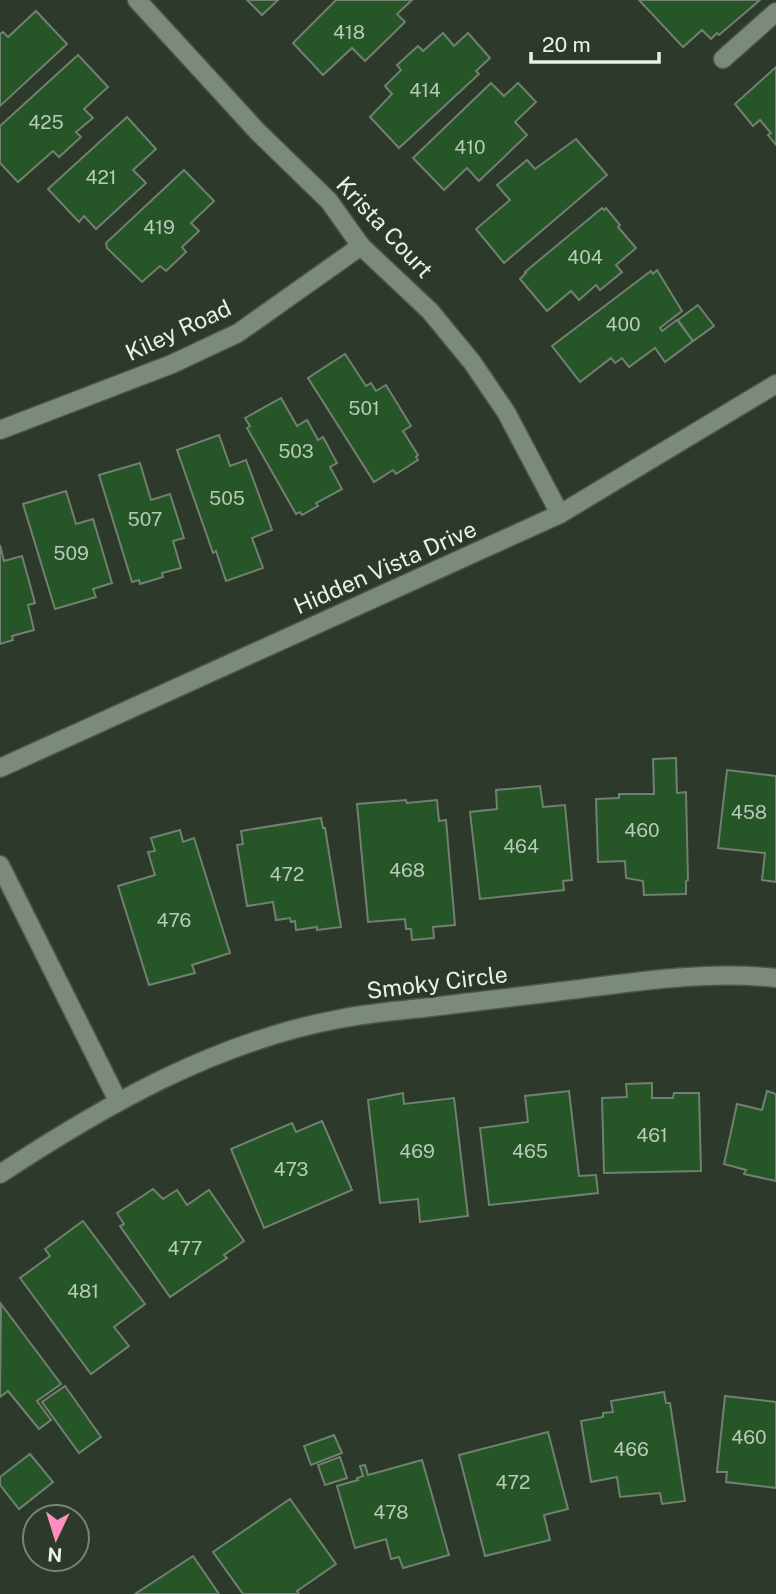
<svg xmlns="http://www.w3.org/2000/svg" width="776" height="1594" font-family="'Public Sans',sans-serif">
<rect width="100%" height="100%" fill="#2c392b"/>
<g fill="#265527" stroke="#718071" stroke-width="2">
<polygon points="247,0 278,0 262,15"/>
<polygon points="336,0 412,0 397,14 405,22 365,61 352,48 323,75 293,43"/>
<polygon points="639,0 760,0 719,35 717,33 711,39 702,30 683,47"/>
<polygon points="36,11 67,44 0,106 0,34 3,32 8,37"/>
<polygon points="443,33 454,46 468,33 490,58 476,71 479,74 399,148 370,117 392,94 385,86 401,70 397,65 418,46 423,51"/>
<polygon points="78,55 108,87 84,109 93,118 76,132 81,137 59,157 53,151 18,182 0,163 0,126"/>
<polygon points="776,67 776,145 768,135 771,133 760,120 753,126 735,104"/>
<polygon points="491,83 504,96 518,83 536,102 515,122 527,135 479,181 467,168 444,190 413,158"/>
<polygon points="127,117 156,149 133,170 146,183 96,229 84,216 79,222 48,189"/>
<polygon points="576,139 607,175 504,263 476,229 510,200 497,185 527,160 535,169"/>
<polygon points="184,170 214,201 191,223 199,231 182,247 186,252 166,271 160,266 142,282 107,248 106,243"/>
<polygon points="602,208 604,210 606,208 620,225 618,227 636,248 616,265 622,272 600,290 596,285 579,300 571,291 547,311 520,279 526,273 525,272"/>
<polygon points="657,270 682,311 660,328 662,331 677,320 693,341 665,362 655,348 629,367 622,358 615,363 611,358 580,382 552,346 651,271 653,274"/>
<polygon points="698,305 714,326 693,341 678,320"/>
<polygon points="345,354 366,386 371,383 376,391 386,385 411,426 403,431 418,455 416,457 418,460 396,474 393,470 374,482 308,378"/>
<polygon points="281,398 297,426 307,420 318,440 323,437 337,463 330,467 342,489 316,503 318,506 302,515 300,512 296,514 247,428 250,426 245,418"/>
<polygon points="219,435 230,466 246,460 272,530 252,538 263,568 226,581 216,551 213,553 177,450"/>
<polygon points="140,463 151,500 170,494 184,538 173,541 181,568 162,573 163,577 140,584 139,580 132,582 99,475"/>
<polygon points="66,491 76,524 93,519 112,583 93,589 96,597 55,609 23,504"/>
<polygon points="0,545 4,561 22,556 35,603 28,605 34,630 12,636 13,640 0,644"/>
<polygon points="676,758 677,793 686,792 688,880 686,881 686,894 644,895 643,881 626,878 625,861 598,862 596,799 619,798 619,794 654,794 653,759"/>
<polygon points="727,770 776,776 776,882 762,880 765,853 718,848"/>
<polygon points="540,786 543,807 565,805 572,880 563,881 564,890 480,899 470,812 497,809 496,790"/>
<polygon points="406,800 407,803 437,800 439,821 446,820 455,925 433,927 434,938 412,940 411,929 406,929 405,919 368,922 357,804"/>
<polygon points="321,818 323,828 325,828 341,927 317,930 317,927 296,930 295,921 291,922 290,918 276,920 273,902 247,906 237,845 243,844 241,831"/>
<polygon points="180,830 183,842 194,838 230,953 192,965 195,973 149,985 118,886 155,875 148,852 155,851 151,838"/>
<polygon points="652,1083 652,1098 673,1098 674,1093 699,1093 701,1171 604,1173 602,1098 627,1097 626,1084"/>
<polygon points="569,1091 579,1176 596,1175 598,1193 489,1205 480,1128 528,1122 525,1096"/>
<polygon points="767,1091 776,1094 776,1181 744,1174 746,1170 724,1164 737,1104 762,1110"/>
<polygon points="403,1093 404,1104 454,1098 468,1216 420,1222 418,1199 380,1203 368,1100"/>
<polygon points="322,1121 352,1190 264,1228 231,1149 292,1123 296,1132"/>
<polygon points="153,1189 163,1199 177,1190 187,1205 209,1190 244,1241 224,1255 227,1258 170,1297 120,1226 124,1224 117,1213"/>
<polygon points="83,1221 145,1304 114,1327 129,1346 91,1374 20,1278 50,1256 45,1249"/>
<polygon points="1,1304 61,1384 37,1401 51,1420 39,1429 8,1391 0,1397"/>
<polygon points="65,1386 101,1437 79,1453 42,1402"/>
<polygon points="664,1392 666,1403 670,1403 685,1501 662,1504 660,1493 620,1497 617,1477 591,1482 581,1421 603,1417 603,1413 613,1412 611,1401"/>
<polygon points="725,1396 776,1402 776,1488 726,1482 727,1472 717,1472"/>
<polygon points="548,1432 568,1509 544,1515 550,1540 485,1556 459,1455"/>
<polygon points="334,1435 342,1453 311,1465 304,1446"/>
<polygon points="30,1454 53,1482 19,1509 0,1485 0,1477"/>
<polygon points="340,1457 347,1478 325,1485 318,1465"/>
<polygon points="422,1460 449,1555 403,1568 399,1557 391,1559 386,1539 355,1548 337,1486 358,1480 357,1478 363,1476 360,1466 365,1465 368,1475"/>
<polygon points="290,1499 336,1564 297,1591 299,1594 243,1594 213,1552"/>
<polygon points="193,1556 219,1594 135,1594"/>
</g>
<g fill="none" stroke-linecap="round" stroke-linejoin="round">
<defs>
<polyline id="service" points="723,59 776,12"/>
<g id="minor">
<polyline points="137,0 257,131 329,201 361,246 430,311 472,362 506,412 560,514"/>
<polyline points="0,430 172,364 238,333 361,246"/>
<polyline points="0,865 118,1101"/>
<path d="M0,1174C105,1105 215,1042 339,1019C367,1013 396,1011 423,1008C467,1003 511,997 555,992C628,983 702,970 776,978"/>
</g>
<polyline id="tertiary" points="0,768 560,514 776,384"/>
</defs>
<use href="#service" stroke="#4b564b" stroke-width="21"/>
<use href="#minor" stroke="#4b564b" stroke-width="21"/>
<use href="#tertiary" stroke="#4b564b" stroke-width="21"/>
<use href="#service" stroke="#7b8a7a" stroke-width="18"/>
<use href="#minor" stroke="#7b8a7a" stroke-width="18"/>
<use href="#tertiary" stroke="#7b8a7a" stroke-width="18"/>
</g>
<g text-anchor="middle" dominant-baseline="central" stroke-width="6" stroke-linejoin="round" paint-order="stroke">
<g font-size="19" fill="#b8cab8">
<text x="349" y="32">418</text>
<text x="425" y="90">414</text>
<text x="46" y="122">425</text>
<text x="470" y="147">410</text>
<text x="101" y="177">421</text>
<text x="159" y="227">419</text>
<text x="585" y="257">404</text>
<text x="623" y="324">400</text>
<text x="364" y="408">501</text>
<text x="296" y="451">503</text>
<text x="227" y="498">505</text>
<text x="145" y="519">507</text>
<text x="71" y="553">509</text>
<text x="749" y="812">458</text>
<text x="642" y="830">460</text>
<text x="521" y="846">464</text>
<text x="407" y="870">468</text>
<text x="287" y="874">472</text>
<text x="174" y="920">476</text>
<text x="652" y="1135">461</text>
<text x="417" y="1151">469</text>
<text x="530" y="1151">465</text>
<text x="291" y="1169">473</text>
<text x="185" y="1248">477</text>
<text x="83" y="1291">481</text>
<text x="749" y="1437">460</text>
<text x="631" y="1449">466</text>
<text x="513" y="1482">472</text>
<text x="391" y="1512">478</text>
</g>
<g font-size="23" fill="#e9f1e8" stroke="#2c392b">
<text transform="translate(385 227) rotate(47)">Krista Court</text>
<text transform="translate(178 330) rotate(-25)">Kiley Road</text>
<text transform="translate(385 567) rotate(-24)">Hidden Vista Drive</text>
<text transform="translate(437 982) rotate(-7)">Smoky Circle</text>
</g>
</g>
<g transform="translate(56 1538) rotate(184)"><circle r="33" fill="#2c392b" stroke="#788377" stroke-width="2"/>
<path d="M0-5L12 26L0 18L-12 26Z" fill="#fe8ebe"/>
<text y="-10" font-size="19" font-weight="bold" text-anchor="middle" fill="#e9f1e8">N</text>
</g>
<path d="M531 52v10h128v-10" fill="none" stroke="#e9f1e8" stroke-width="3.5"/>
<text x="542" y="52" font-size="21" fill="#e9f1e8" stroke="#2c392b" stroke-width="5" paint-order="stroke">20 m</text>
</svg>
